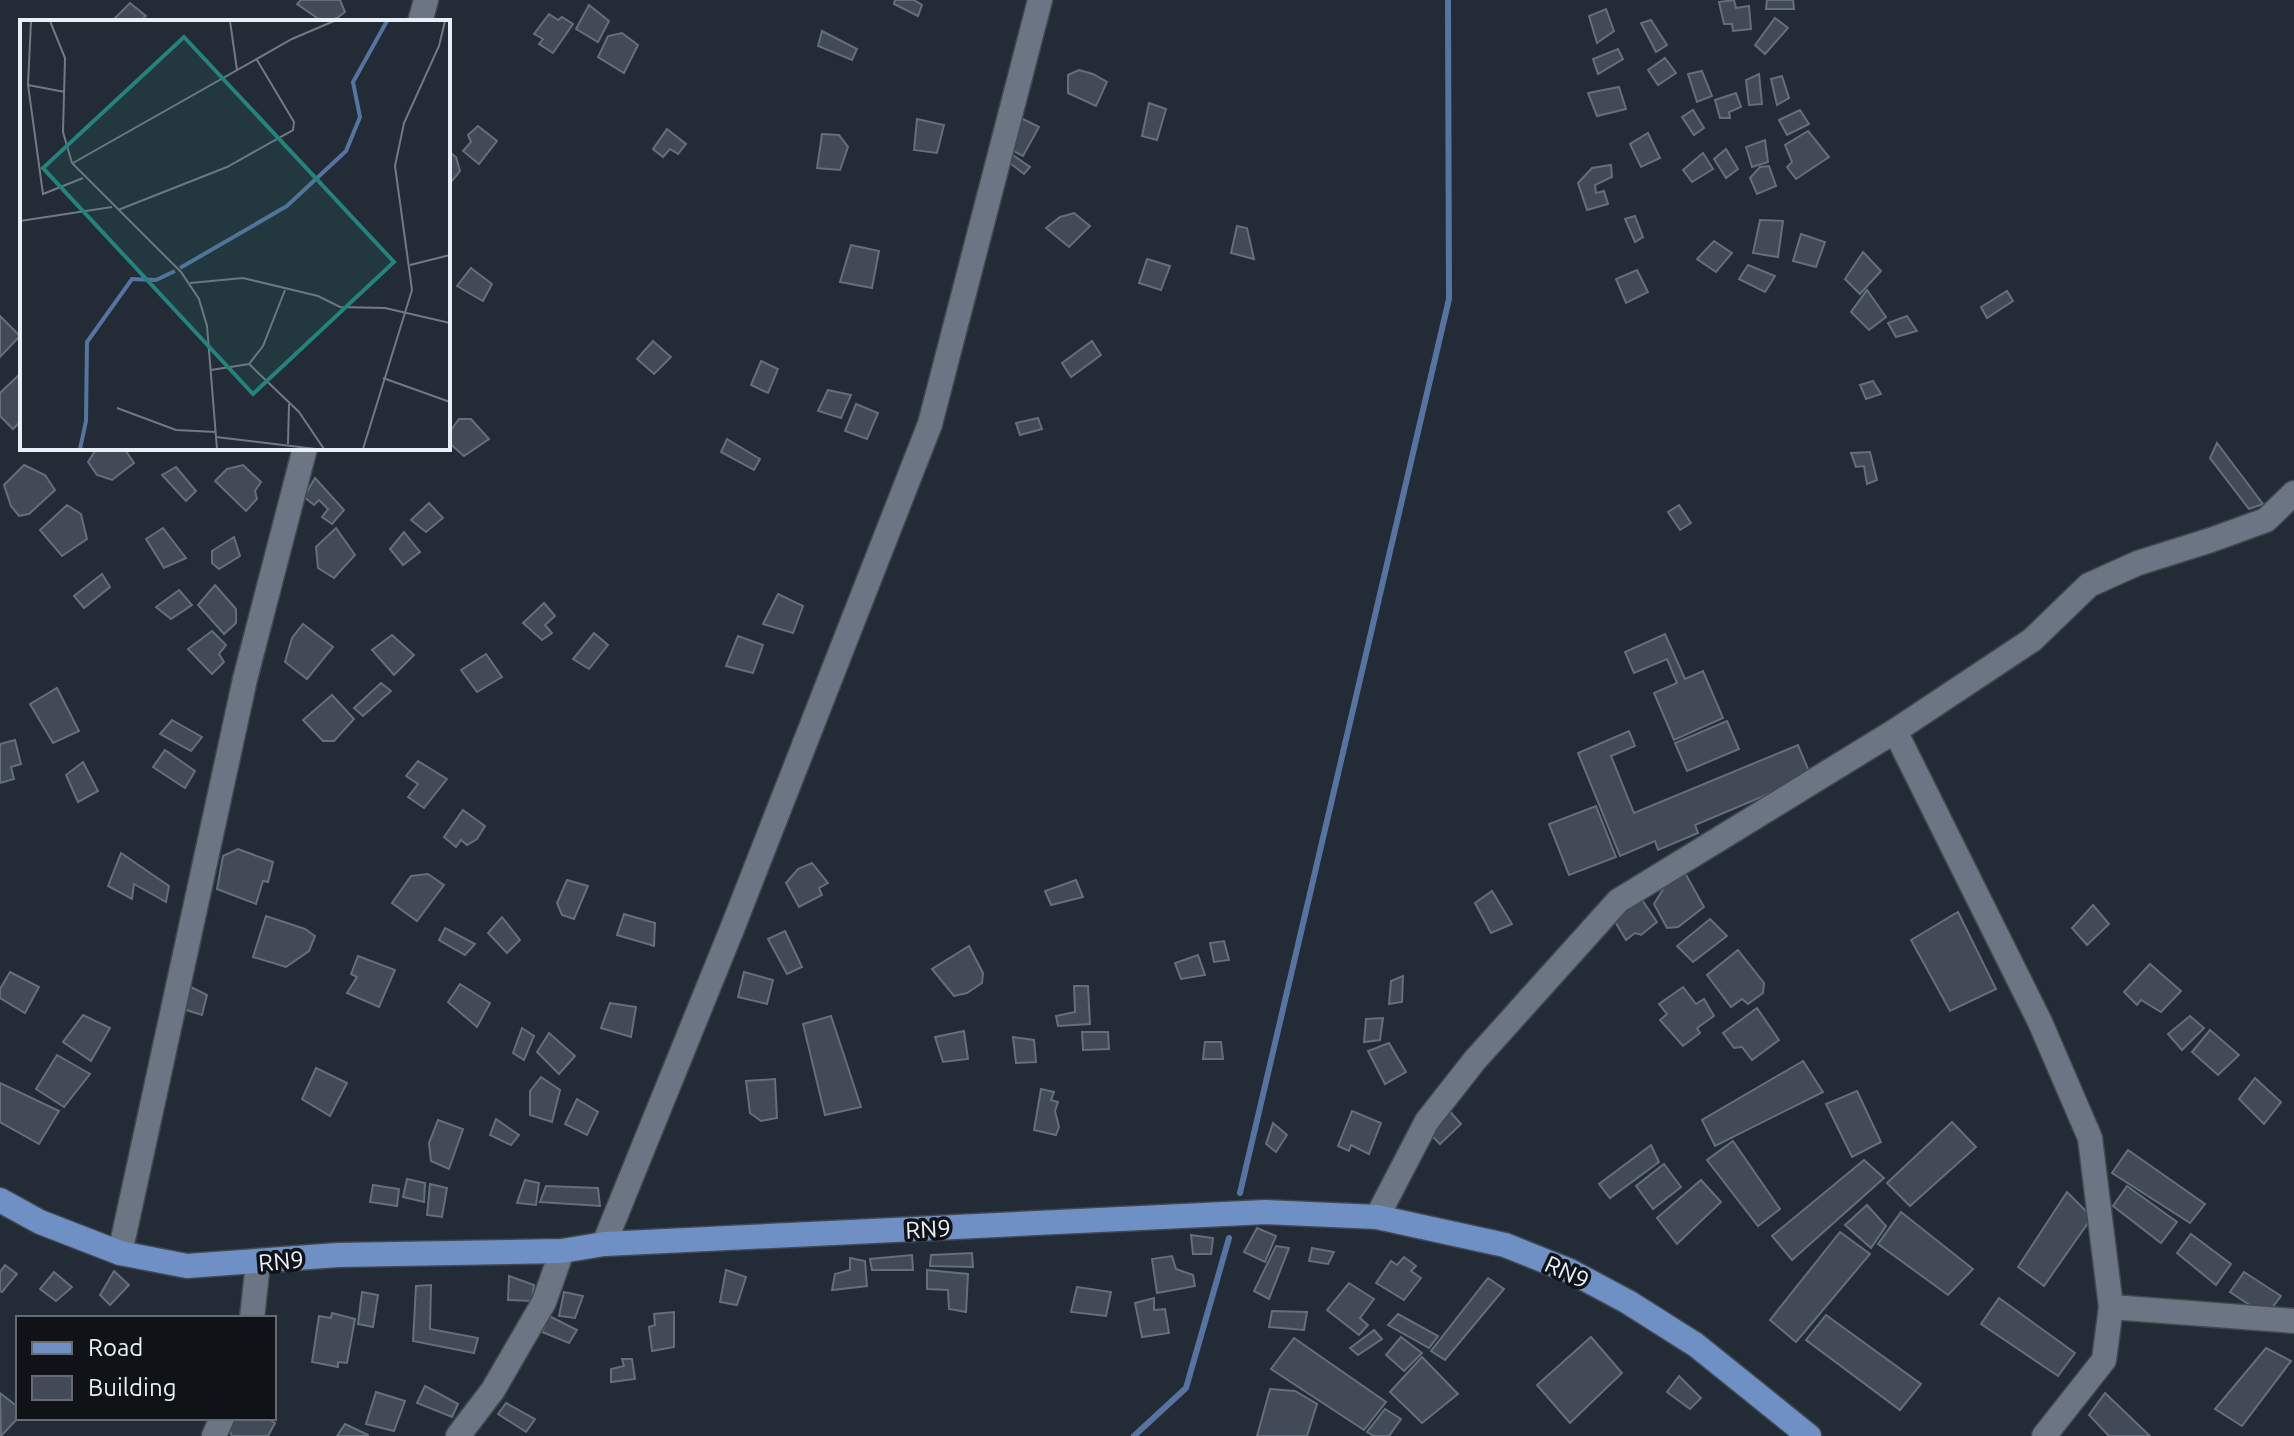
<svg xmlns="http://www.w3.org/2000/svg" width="2294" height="1436" font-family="Ubuntu,sans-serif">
<rect width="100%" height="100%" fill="#232b36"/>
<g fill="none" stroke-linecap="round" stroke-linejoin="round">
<g stroke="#5774a0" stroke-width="6">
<polyline points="1240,1193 1449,299 1448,0"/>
<polyline points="1134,1436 1186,1388 1229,1238"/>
</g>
</g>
<g fill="#424a57" stroke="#656e7c" stroke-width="2">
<polygon points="301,0 340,0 345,12 337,18 323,22 297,4"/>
<polygon points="895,0 914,0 922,5 918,16 894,4"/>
<polygon points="1734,0 1736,8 1749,6 1751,29 1733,31 1732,24 1724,24 1719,2"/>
<polygon points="1767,0 1793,0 1794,9 1766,9"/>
<polygon points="130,3 146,16 139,22 111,22"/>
<polygon points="589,5 609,21 598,42 576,29"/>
<polygon points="1606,9 1614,31 1597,43 1589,16"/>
<polygon points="549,14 558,20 562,17 573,24 553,53 539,44 543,39 534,34"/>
<polygon points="1775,18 1788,28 1765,54 1755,45"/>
<polygon points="1651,20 1667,45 1656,52 1641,23"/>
<polygon points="822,31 857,49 852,60 818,46"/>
<polygon points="622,33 638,45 624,73 598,57 608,36"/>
<polygon points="1618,49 1623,59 1598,74 1593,59"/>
<polygon points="1665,58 1676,73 1658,85 1648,70"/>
<polygon points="1079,70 1093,74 1107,82 1096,106 1068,93 1068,75"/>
<polygon points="1702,71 1712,96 1697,102 1688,74"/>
<polygon points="1759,74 1762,104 1749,105 1746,80"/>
<polygon points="1782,76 1789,98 1777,105 1771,79"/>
<polygon points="1619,87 1626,109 1597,116 1588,93"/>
<polygon points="1736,93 1741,107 1729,112 1730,118 1720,118 1715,100"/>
<polygon points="1149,103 1166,109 1157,140 1142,136"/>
<polygon points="1693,110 1704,128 1694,135 1682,117"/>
<polygon points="1800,110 1809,124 1787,135 1779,120"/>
<polygon points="1017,116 1039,127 1023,156 1008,148"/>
<polygon points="917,119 944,125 937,153 914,150"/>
<polygon points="478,126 497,141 479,164 463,151 471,142 468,135"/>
<polygon points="667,129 686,144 678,154 670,149 663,157 653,149"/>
<polygon points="1808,131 1829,157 1796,179 1787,167 1792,162 1785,145"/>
<polygon points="1648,133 1660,158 1641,167 1630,144"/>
<polygon points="822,134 839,135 848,147 840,170 817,168"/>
<polygon points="1765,140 1768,162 1752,167 1746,147"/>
<polygon points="1726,149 1738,169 1726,178 1714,159"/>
<polygon points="448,151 456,157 460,171 448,186"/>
<polygon points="1010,153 1030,167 1024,174 1006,160"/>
<polygon points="1703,153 1713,169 1692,182 1683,170"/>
<polygon points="1611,165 1612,177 1595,185 1596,193 1604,191 1608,204 1587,210 1578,183 1592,168"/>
<polygon points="1769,166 1776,186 1757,194 1750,178 1760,167"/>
<polygon points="1074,213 1090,226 1069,247 1046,228 1060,217"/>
<polygon points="1635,216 1643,237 1635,242 1625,219"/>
<polygon points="1760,220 1783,221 1778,257 1753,253"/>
<polygon points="1237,226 1247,228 1254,259 1231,253"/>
<polygon points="1801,234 1825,242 1816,267 1793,261"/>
<polygon points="1714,241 1732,253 1716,272 1697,259"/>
<polygon points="851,245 879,251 872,288 840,282"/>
<polygon points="1863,252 1881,271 1860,294 1845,279"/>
<polygon points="1147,259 1170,266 1161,290 1139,283"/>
<polygon points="1748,265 1775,276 1765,292 1739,279"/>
<polygon points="471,268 492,284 483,301 457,286"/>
<polygon points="1637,270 1648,292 1626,303 1616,279"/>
<polygon points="1867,290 1886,317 1869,330 1851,312"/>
<polygon points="2007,291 2013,301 1987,318 1981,307"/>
<polygon points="0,316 20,336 0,357"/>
<polygon points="1907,316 1917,331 1896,337 1888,323"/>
<polygon points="653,341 671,357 654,374 637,359"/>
<polygon points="1092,341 1101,355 1071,377 1062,363"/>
<polygon points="761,361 778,369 768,393 751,385"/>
<polygon points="20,374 22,377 22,420 13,429 0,416 0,393"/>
<polygon points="1873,381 1881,394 1866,399 1860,385"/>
<polygon points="828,390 851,395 841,418 818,411"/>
<polygon points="856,404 878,413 867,439 845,431"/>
<polygon points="1038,418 1042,429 1020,435 1016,423"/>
<polygon points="459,419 471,419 489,439 464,456 448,442 448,434"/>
<polygon points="727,439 760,459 754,470 721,452"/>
<polygon points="2217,443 2263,504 2249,509 2210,458"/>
<polygon points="97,448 124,448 134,463 112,480 97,475 88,462"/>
<polygon points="1870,452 1877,480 1867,484 1864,466 1856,467 1851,453"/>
<polygon points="24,465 45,475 55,490 29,514 19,516 11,506 4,485"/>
<polygon points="243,465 261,482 255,491 257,499 246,511 215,481 227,469"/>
<polygon points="176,467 196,491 186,501 162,475"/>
<polygon points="315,478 344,510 332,524 322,517 328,509 319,500 314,505 304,497"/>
<polygon points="429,503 443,518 426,532 411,520"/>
<polygon points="67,505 81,514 87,539 62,556 40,530"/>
<polygon points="1679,505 1691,523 1680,530 1668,512"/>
<polygon points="163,528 186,558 164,568 146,539"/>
<polygon points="336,528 355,555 334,578 318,568 316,547"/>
<polygon points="404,532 420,552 403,565 390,549"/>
<polygon points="234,537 240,556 219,569 212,563 212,551"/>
<polygon points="102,574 110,587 84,608 74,596"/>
<polygon points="215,585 236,609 236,623 224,634 198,605"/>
<polygon points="179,590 192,605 171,619 156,607"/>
<polygon points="778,594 803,606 793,633 763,624"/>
<polygon points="544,603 555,616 545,625 552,633 542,640 523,623"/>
<polygon points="303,624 333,647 307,679 285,662 292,638"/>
<polygon points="212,631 226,645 219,654 224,662 212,674 188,649"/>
<polygon points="594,633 608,645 589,669 573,659"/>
<polygon points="1665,634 1685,679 1703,671 1723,718 1674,740 1654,693 1677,683 1667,659 1634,673 1625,652"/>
<polygon points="392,635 414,655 394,675 372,650"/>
<polygon points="738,636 763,645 753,673 726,666"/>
<polygon points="486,654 502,677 477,692 461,670"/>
<polygon points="381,683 391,691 363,716 354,708"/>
<polygon points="57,688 79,731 53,743 30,704"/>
<polygon points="332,695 354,719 334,741 323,741 303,720"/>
<polygon points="172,720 202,737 191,751 160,734"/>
<polygon points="1727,721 1739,749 1687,771 1675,743"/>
<polygon points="1629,731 1635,746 1611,756 1634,813 1798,745 1811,776 1695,825 1698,833 1658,850 1655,841 1620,856 1578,753"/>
<polygon points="15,740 21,764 11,767 14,779 0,783 0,744"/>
<polygon points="165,750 195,771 185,788 153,767"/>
<polygon points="418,761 447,779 424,808 408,797 418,784 406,776"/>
<polygon points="83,762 98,791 78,802 66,775"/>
<polygon points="1596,806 1616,857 1569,875 1549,824"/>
<polygon points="463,810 485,826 477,839 467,845 461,840 456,847 444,837"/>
<polygon points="238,849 273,862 268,882 263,881 256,904 217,889 223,856"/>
<polygon points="121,853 169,886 166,902 134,884 132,899 108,886"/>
<polygon points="812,863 828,883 819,888 822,895 799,907 786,883 798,869"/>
<polygon points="1685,873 1704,907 1678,927 1667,928 1654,904 1665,886"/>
<polygon points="428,874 444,885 417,921 392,903 411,876"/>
<polygon points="567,880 588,886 574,919 562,915 557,903"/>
<polygon points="1076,880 1083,897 1051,905 1045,891"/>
<polygon points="1492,891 1512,924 1491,933 1475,903"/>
<polygon points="1636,891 1657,922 1641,935 1635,933 1626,940 1611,915"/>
<polygon points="2093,905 2109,924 2087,945 2072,928"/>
<polygon points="1958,912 1996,989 1950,1011 1911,940"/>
<polygon points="624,914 655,923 654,946 617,935"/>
<polygon points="266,916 305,929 315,936 309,951 286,967 253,957"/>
<polygon points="502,917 520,940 507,953 488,933"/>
<polygon points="1710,919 1727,936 1693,962 1677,946"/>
<polygon points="445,928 475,944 465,955 439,940"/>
<polygon points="785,931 802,967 787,974 768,939"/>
<polygon points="1224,941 1229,960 1214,962 1210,943"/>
<polygon points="969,946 983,973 982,983 967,993 954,996 932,969"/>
<polygon points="1738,950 1764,983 1763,993 1748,1004 1742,999 1731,1007 1707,975"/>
<polygon points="1198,955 1205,975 1181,979 1175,963"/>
<polygon points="358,956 395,970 379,1007 347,993 357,977 351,974"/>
<polygon points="2150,964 2181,991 2161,1012 2141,1000 2137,1005 2124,992"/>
<polygon points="10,972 39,987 25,1013 0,998 0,989"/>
<polygon points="744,972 773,980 767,1004 738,997"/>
<polygon points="1403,976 1402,1002 1389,1004 1391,981"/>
<polygon points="460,984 490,1003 477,1027 448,1002"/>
<polygon points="189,986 207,995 202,1015 183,1009"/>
<polygon points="1074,986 1088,986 1090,1024 1058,1026 1056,1016 1075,1012"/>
<polygon points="1683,987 1696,1004 1704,999 1714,1016 1697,1028 1700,1033 1683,1046 1660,1020 1667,1014 1659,1004"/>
<polygon points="610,1003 636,1007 631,1037 601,1028"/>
<polygon points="1757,1008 1779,1040 1752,1060 1742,1047 1734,1048 1723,1033"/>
<polygon points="83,1015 110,1028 91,1061 63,1042"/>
<polygon points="831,1016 861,1107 825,1115 803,1024"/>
<polygon points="2190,1016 2204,1028 2182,1050 2168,1034"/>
<polygon points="1383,1018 1380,1040 1364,1042 1366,1019"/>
<polygon points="522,1028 534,1036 524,1060 513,1053"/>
<polygon points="2210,1030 2239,1055 2218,1075 2192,1052"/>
<polygon points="964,1031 968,1059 943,1062 935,1037"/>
<polygon points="1082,1032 1108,1032 1109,1049 1083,1050"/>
<polygon points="549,1033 575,1056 559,1074 537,1052"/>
<polygon points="1013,1037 1034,1040 1036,1062 1016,1063"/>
<polygon points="1205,1042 1221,1042 1223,1059 1203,1059"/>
<polygon points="1389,1043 1406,1072 1385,1084 1368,1051"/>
<polygon points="57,1055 90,1074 64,1107 36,1089"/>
<polygon points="1803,1061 1823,1092 1715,1146 1702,1120"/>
<polygon points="316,1068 347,1083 330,1116 302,1099"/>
<polygon points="541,1077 560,1090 552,1122 530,1115 530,1091"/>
<polygon points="2255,1078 2281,1102 2264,1124 2239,1099"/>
<polygon points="775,1079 777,1118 761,1121 750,1113 746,1081"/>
<polygon points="0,1083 59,1111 39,1144 0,1122"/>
<polygon points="1041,1089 1054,1092 1051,1100 1058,1102 1055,1111 1059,1127 1056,1135 1034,1130"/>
<polygon points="1857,1091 1881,1142 1852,1157 1826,1104"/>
<polygon points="577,1099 598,1112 587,1135 565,1124"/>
<polygon points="1444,1105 1461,1124 1440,1144 1433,1137 1426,1140"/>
<polygon points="1352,1111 1381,1123 1369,1154 1351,1145 1349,1151 1338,1146"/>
<polygon points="496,1119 519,1135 511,1145 490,1135"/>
<polygon points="438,1120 463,1129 449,1169 431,1161 429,1143"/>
<polygon points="1952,1122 1976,1147 1910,1206 1887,1183"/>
<polygon points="1273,1123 1287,1135 1276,1152 1266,1144"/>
<polygon points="1733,1141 1780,1209 1758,1226 1707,1160"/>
<polygon points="1651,1145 1659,1162 1610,1198 1599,1184"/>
<polygon points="2128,1150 2205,1204 2190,1223 2112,1173"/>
<polygon points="1864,1160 1884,1178 1792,1260 1772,1236"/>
<polygon points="1664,1164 1681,1187 1653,1209 1636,1186"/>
<polygon points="407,1179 425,1183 424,1202 403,1197"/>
<polygon points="525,1180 539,1183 536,1205 517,1203"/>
<polygon points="1701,1180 1721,1202 1677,1244 1657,1218"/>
<polygon points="430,1184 447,1188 442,1217 427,1215"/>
<polygon points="373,1185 399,1189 397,1206 370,1202"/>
<polygon points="546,1186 598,1188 600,1206 540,1202"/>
<polygon points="2127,1186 2177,1222 2161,1243 2113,1206"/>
<polygon points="2067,1192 2092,1217 2044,1286 2018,1267"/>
<polygon points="1867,1205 1886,1226 1871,1248 1845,1225"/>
<polygon points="1901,1212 1973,1269 1948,1295 1878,1244"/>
<polygon points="1257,1228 1276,1236 1265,1262 1244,1252"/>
<polygon points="1840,1232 1870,1254 1796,1342 1770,1320"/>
<polygon points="2191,1234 2231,1264 2216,1285 2177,1253"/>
<polygon points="1191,1235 1213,1238 1211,1254 1193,1254"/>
<polygon points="1276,1246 1289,1248 1269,1299 1254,1291"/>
<polygon points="1312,1248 1334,1252 1328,1264 1309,1261"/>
<polygon points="972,1253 973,1267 930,1266 931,1255"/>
<polygon points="912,1255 913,1270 872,1270 870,1259"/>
<polygon points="1172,1256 1176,1269 1193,1275 1195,1286 1157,1293 1152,1259"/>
<polygon points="1404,1257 1416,1266 1411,1271 1421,1278 1404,1300 1376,1283 1391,1261 1397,1265"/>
<polygon points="850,1258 865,1261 867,1286 832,1290 835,1274 850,1270"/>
<polygon points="5,1265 17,1274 2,1292 0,1291 0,1272"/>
<polygon points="726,1270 746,1277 737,1305 720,1302"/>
<polygon points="927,1270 968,1274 966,1312 949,1309 948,1290 927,1289"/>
<polygon points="114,1271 129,1285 110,1305 100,1295"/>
<polygon points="54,1272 72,1287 56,1301 40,1289"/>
<polygon points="2244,1272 2281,1296 2266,1316 2230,1292"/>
<polygon points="509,1276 534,1285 532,1301 508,1300"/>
<polygon points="1488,1278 1504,1289 1445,1360 1431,1351"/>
<polygon points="1349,1283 1374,1299 1360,1318 1368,1325 1359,1335 1327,1310"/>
<polygon points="431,1285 430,1329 478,1338 474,1353 413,1341 416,1286"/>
<polygon points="1077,1287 1111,1292 1106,1316 1071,1312"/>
<polygon points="362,1292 378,1295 373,1327 358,1324"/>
<polygon points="564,1292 583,1296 575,1318 559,1316"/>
<polygon points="1154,1298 1154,1310 1165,1309 1169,1333 1142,1337 1135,1303"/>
<polygon points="1999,1298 2075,1353 2058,1376 1981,1324"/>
<polygon points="1272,1311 1307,1312 1304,1330 1269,1327"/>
<polygon points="674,1312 674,1347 652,1351 649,1327 655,1325 654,1314"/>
<polygon points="332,1313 355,1319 347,1363 338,1362 338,1367 312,1362 319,1316 331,1318"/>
<polygon points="1398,1314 1438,1336 1429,1348 1388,1325"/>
<polygon points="1826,1315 1921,1384 1900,1410 1806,1340"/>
<polygon points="549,1316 577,1330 569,1343 542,1332"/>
<polygon points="1374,1330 1382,1339 1358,1355 1350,1348"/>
<polygon points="1401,1337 1422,1353 1404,1371 1386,1355"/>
<polygon points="1591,1337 1622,1373 1570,1423 1537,1385"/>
<polygon points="1294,1338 1386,1402 1364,1430 1271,1369"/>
<polygon points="2266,1348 2291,1361 2242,1426 2215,1409"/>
<polygon points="1422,1357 1458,1394 1422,1423 1390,1392"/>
<polygon points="622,1359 632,1359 635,1379 611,1382 611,1369 624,1366"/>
<polygon points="1679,1376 1701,1398 1690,1409 1667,1392"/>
<polygon points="425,1386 458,1404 452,1417 417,1403"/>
<polygon points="1270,1389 1295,1391 1317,1404 1307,1436 1257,1436"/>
<polygon points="376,1392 405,1401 394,1431 366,1424"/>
<polygon points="0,1393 18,1407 18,1418 1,1436"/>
<polygon points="2105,1393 2150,1436 2109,1436 2089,1415"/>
<polygon points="506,1403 535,1419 526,1432 498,1414"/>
<polygon points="1385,1409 1401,1419 1389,1436 1374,1436 1367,1432"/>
<polygon points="233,1418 267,1418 275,1423 268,1436 232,1436 228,1426"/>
<polygon points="345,1424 368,1435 368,1436 337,1436"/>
</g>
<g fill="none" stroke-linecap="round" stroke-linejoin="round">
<defs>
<g id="minor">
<polyline points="420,22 426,0"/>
<polyline points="1895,731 2040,1022 2090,1138 2111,1307 2104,1360 2044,1436"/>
<polyline points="1377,1217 1427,1121 1475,1060 1618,901 1895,731 2032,640 2089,585 2138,563 2211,540 2266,520 2294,493"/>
<polyline points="604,1244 732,929 930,424 1040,0"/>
<polyline points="120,1253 245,679 305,448"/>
<polyline points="2111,1307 2294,1321"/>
<polyline points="252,1318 258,1263"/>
<polyline points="214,1436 222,1418"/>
<polyline points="458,1436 493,1390 544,1302 562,1251"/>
</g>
<polyline id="major" points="0,1200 40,1222 120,1253 187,1266 338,1255 562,1251 604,1244 1266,1212 1377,1217 1505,1245 1570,1271 1628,1302 1696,1345 1809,1436"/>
</defs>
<use href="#minor" stroke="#414851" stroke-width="27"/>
<use href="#major" stroke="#414851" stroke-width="27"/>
<use href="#minor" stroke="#6c7583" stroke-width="24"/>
<use href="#major" stroke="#6e90c4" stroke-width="24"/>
</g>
<g text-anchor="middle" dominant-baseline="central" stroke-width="7" stroke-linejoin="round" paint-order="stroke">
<g font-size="24" fill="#e9eff6" stroke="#0f1318">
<text transform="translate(928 1229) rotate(-3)">RN9</text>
<text transform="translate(281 1261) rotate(-5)">RN9</text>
<text transform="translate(1567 1272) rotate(25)">RN9</text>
</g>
</g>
<g transform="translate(20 20)">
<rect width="430" height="430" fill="#232b36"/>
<path fill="none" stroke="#5774a0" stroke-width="4" d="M160,248L267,186L326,131L340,97L333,62L367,1M60,429L66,401L67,322L112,259L136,260L155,251"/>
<path fill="none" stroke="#727983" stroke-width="2" d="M11,1L8,65L23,174L63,158M30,1L45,38L43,112L52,143L161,252L179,279L187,306L197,429M210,1L217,50M8,65L45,72M53,143L272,19L314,1M98,190L207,147L273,110L274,102L237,40M0,201L92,187M390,245L430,235M170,263L223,258L298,276L320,287L365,288L430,303M229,344L279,392L304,429M191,350L229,344L243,326L265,270M363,358L430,382M97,388L156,410L196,412M196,417L296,429M268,424L269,384M343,429L392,270L375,146L384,103L419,26L425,1"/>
<path fill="#25827c" fill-opacity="0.15" stroke="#25827c" stroke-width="4" d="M164,17L374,242L233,374L23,148Z"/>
<rect width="430" height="430" fill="none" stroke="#e9eff6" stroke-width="4"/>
</g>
<rect x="16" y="1316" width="260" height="104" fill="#0f1318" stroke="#666b71" stroke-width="2"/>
<rect x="32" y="1342" width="40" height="12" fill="#6e90c4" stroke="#666b71" stroke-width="2"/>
<text x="88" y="1356" font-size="24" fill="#e9eff6">Road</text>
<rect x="32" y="1376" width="40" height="24" fill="#424a57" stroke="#666b71" stroke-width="2"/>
<text x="88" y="1396" font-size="24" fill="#e9eff6">Building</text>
</svg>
